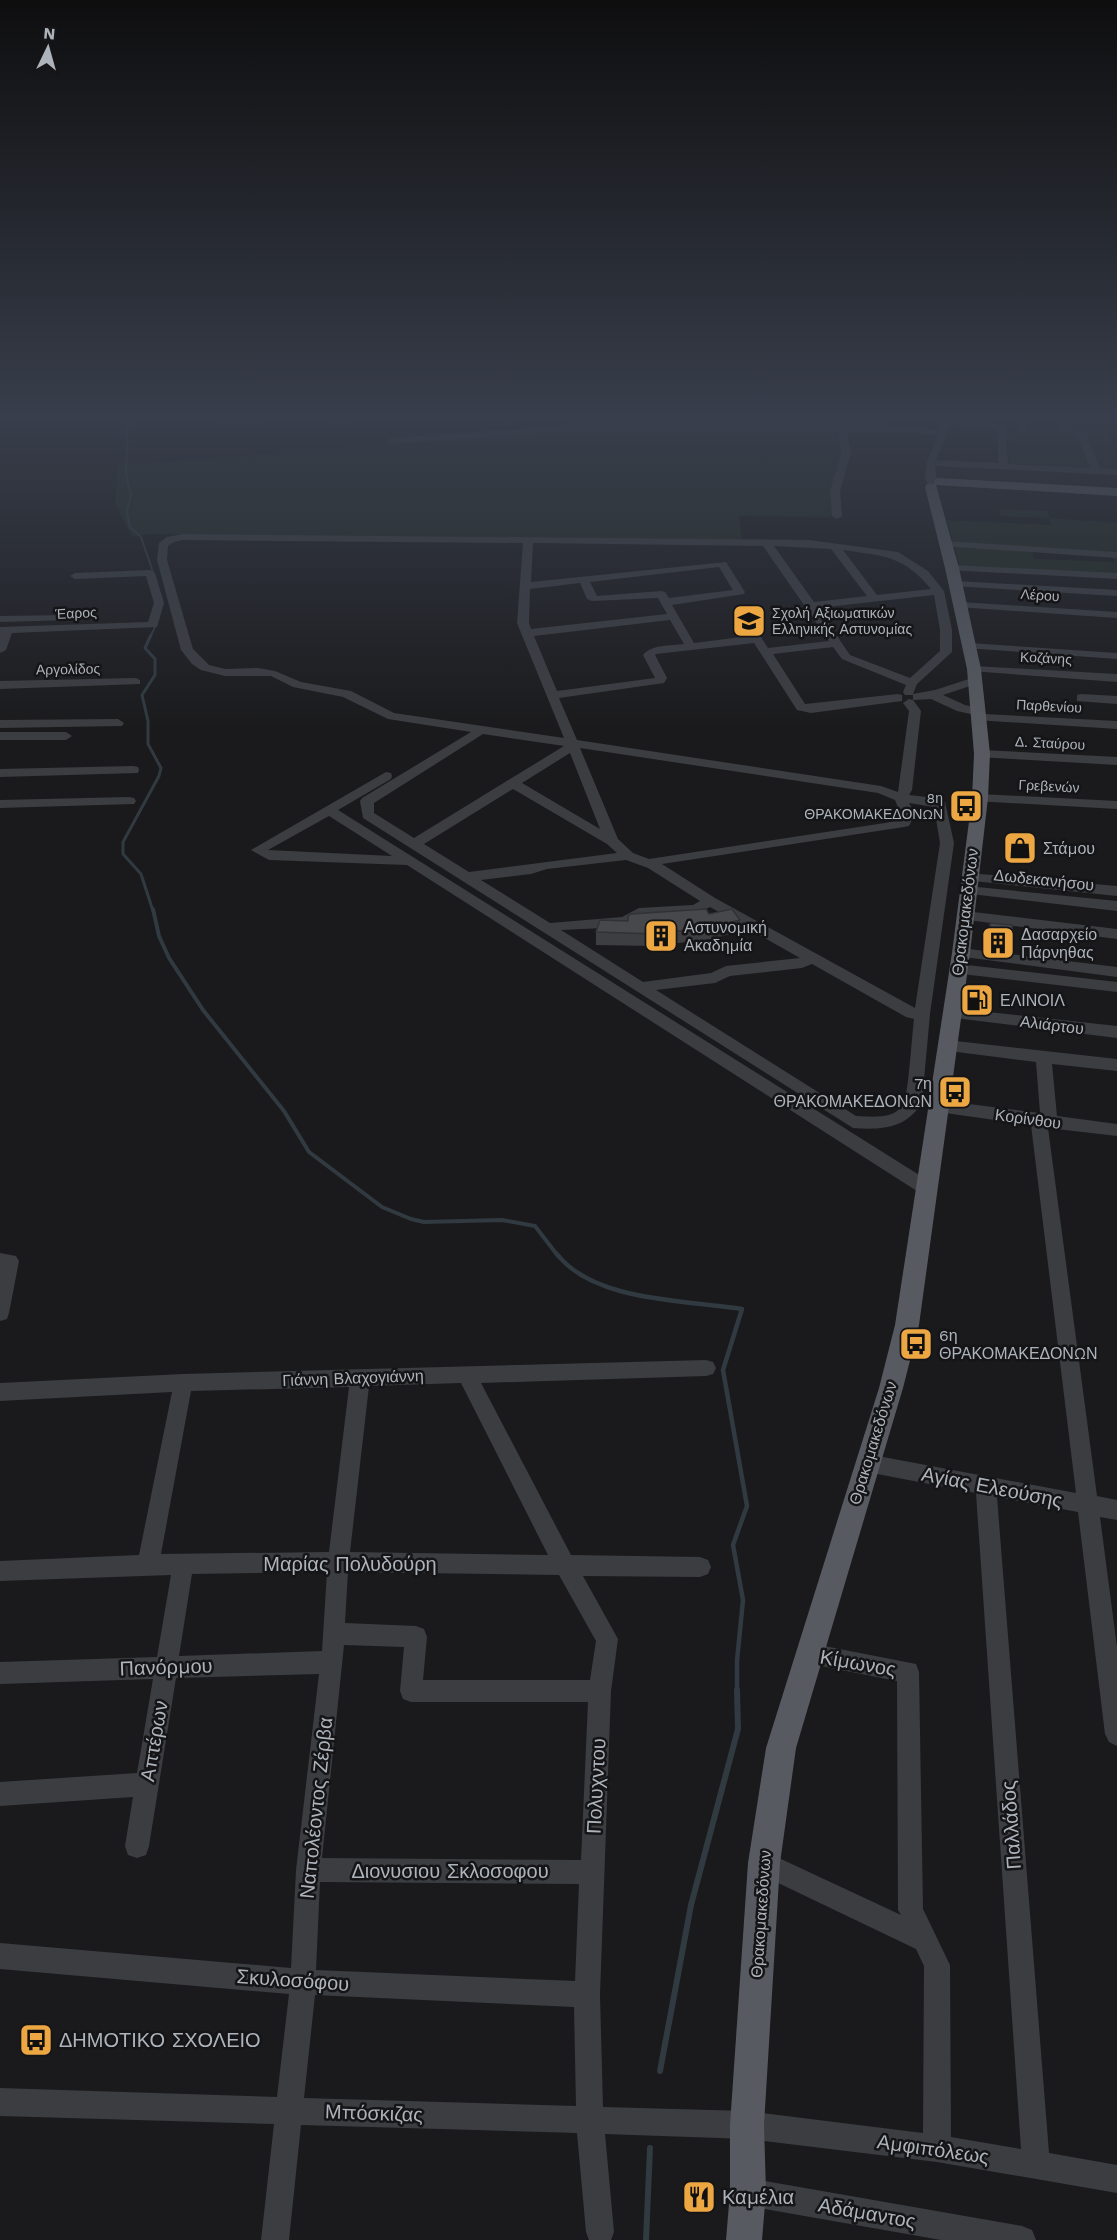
<svg xmlns="http://www.w3.org/2000/svg" width="1117" height="2240" font-family="'Work Sans',sans-serif">
<rect width="100%" height="100%" fill="#1a1a1c"/>
<g fill="#222a23" fill-rule="evenodd">
<polygon points="574,419 891,419 886,427 578,426 573,424"/>
<polygon points="1056,419 1113,419 1117,422 1117,435 1106,430 1117,455 1117,472 1009,466 1009,440 1002,439 1002,433 1029,435 1029,428 1055,431"/>
<path d="M571,431H830C852,449 836,489 832,514L831,517L739,516L742,540L147,534L132,537L115,503L118,465Z"/>
<path d="M999,509L1048,511L1049,518L1117,523V576L960,567L947,520L1051,525L1049,518L1001,516ZM1032,551L1111,554L1114,562L1034,559Z"/>
</g>
<g fill="none" stroke-linecap="round" stroke-linejoin="round">
<g stroke="#303a40" stroke-width="2">
<polyline points="128,419 126,475 131,495 127,512 130,527 141,537 154,575"/>
<polyline points="150,637 156,625"/>
</g>
<polyline stroke="#303a40" stroke-width="3" points="151,635 145,648 155,659 155,675 142,695 148,721 148,744 161,768 159,776 123,842 123,854 141,874 153,911"/>
<polyline stroke="#303a40" stroke-width="4" points="153,909 159,936 169,958 203,1010 284,1111 309,1152 382,1207 411,1219 424,1222 502,1220 535,1226 558,1256"/>
<path stroke="#303a40" stroke-width="4.5" d="M557,1254C594,1302 686,1300 742,1309L723,1370L747,1506L733,1545L743,1600L737,1661V1691"/>
<g stroke="#303a40" stroke-width="6">
<polyline points="660,2071 691,1905 738,1729 737,1690"/>
<polyline points="646,2240 650,2148"/>
</g>
<g fill="#3b3d41" fill-rule="evenodd">
<path d="M945,419L1005,425L1008,464L1090,468L1077,436L1058,430V419H1066L1067,428L1086,434L1100,468L1117,469V475L935,466L937,483L932,486L927,483L925,477L927,462L938,435L901,432H847L851,453L840,491L842,516L837,519L832,516L830,491L841,453L838,432L576,431L391,444L386,441L391,438L576,425L901,426L940,430ZM951,424L998,429V463L936,460Z"/>
<polygon points="1020,419 1028,419 1027,435 1019,433"/>
<path d="M183,534L809,540L898,552L928,571L944,591L952,630V652L917,684L913,694L935,690L975,677L979,679V683L943,695L965,705L983,709L984,714L1117,721V729L975,720V715L957,711L931,699L913,700V695H905L903,692L906,685L842,659L833,647L773,654L805,704L898,694L902,695V701L811,713L797,710L754,643L656,654L655,655L667,678L664,683L559,698L577,740L881,786L898,792L909,711L903,703L909,699L913,700L921,711L912,790L909,795L935,798L945,802L954,843L930,1014L922,1102C907,1129 881,1130 853,1128L363,818L360,801L362,798L471,732L388,719L343,697L293,687L271,676H225L201,670L192,664L181,650L157,560L159,543L167,537ZM183,540L523,543L517,623L564,738L394,713L351,691L301,682L275,671L258,668L225,669L209,665L193,649L167,560L168,546L174,542ZM533,543L763,546L829,641L768,648L753,625L749,624L743,627L749,636L694,643L672,605L744,594L745,592L726,562L531,582ZM774,546L831,549L867,596L814,602ZM843,550C883,556 903,555 931,589L877,595ZM719,567L733,590L669,598L665,592L661,591L597,596L590,582ZM580,583L587,599L592,601L658,598L667,614L531,629L529,623L530,589ZM934,595L940,630V651L910,678L850,655L818,608ZM670,620L684,644C670,646 652,644 643,655L655,678L557,691L534,636ZM483,734L564,746L414,838L374,813V803ZM580,748L878,793L895,800L901,814L899,820L885,823L649,859L633,853L618,839ZM570,753L600,829L522,783ZM513,789L607,844L617,853L469,872L424,844ZM909,803L934,807L940,843L915,1008L715,898L662,864L904,827L909,826L915,814ZM626,860L648,868L700,901L693,905L639,908L622,917L550,923L481,880L531,874L547,869ZM710,907L800,958L726,966L711,973L643,982L561,930L625,927L642,917L696,914ZM812,964L906,1017L914,1019C912,1036 911,1053 909,1071C905,1113 901,1119 856,1116L656,990L715,983L730,976L802,968Z"/>
<polygon points="945,541 1117,552 1117,558 941,546 941,542"/>
<polygon points="952,565 1117,573 1117,579 948,570 948,566"/>
<polygon points="150,570 155,573 164,603 157,627 12,633 6,650 0,653 0,627 148,622 154,603 146,576 75,579 70,576 75,573"/>
<polygon points="956,581 1117,590 1117,596 952,586 952,582"/>
<polygon points="961,602 1117,612 1117,618 957,607 957,603"/>
<polygon points="67,615 71,616 71,620 0,622 0,616"/>
<polygon points="970,643 1117,653 1117,659 966,648 964,646"/>
<polygon points="974,666 1117,674 1117,682 970,671 968,669"/>
<polygon points="136,678 140,680 140,684 0,689 0,681"/>
<polygon points="1081,694 1117,696 1117,704 1077,701 1077,695"/>
<polygon points="118,719 124,723 122,726 0,728 0,720"/>
<polygon points="0,732 66,732 72,736 66,740 0,740"/>
<polygon points="982,750 1117,757 1117,765 978,757 976,754"/>
<polygon points="133,766 138,767 139,770 138,773 0,777 0,769"/>
<path d="M386,772L391,773L392,776L391,779L338,810L932,1183L935,1188L932,1193L926,1195L920,1193L407,865L269,860L251,850ZM329,816L392,856L268,850Z"/>
<polygon points="980,794 1117,801 1117,809 975,801 973,798 975,795"/>
<polygon points="129,797 134,798 136,801 134,804 0,808 0,800"/>
<polygon points="969,873 1117,886 1117,896 964,880 962,877 964,874"/>
<polygon points="967,886 1117,901 1117,911 962,893 960,890 962,887"/>
<polygon points="965,911 1117,929 1117,939 960,919 958,916 960,913"/>
<polygon points="961,948 1117,967 1117,977 956,956 954,953 956,950"/>
<polygon points="958,964 1117,982 1117,992 953,973 951,969"/>
<polygon points="952,1008 1117,1026 1117,1038 947,1017 944,1013 947,1009"/>
<path d="M947,1040L1117,1059V1071L1052,1064L1057,1116L1117,1124V1136L1048,1128L1097,1496L1117,1500V1520L1100,1517L1117,1647V1746L1109,1742L1105,1734L1078,1512L997,1497L1049,2153L1117,2165V2193L937,2162L747,2139L605,2134L614,2232L611,2240H589L586,2232L577,2133L301,2125L289,2240H261L274,2124L0,2116V2088L277,2097L289,1994L0,1969V1943L291,1968L296,1870L319,1674L176,1678L149,1846L146,1855L137,1858L128,1855L125,1846L133,1797L0,1806V1782L137,1773L153,1679L0,1684V1662L157,1657L171,1575L0,1581V1561L139,1555L172,1392L0,1401V1383L183,1374L706,1360L713,1362L716,1368L713,1374L706,1376L481,1383L571,1555L700,1557L708,1560L711,1567L708,1574L700,1577L583,1576L618,1639L611,1691L600,1995L603,2107L747,2111L923,2133L924,1966L916,1949L755,1872L752,1863L755,1854L764,1851L901,1915L898,1910L897,1681L801,1662L798,1654L801,1646L809,1643L916,1664L919,1672L923,1909L950,1965L951,2137L1021,2149L976,1493L867,1472L860,1470L857,1463L860,1456L867,1454L1076,1493L1031,1125L938,1112L932,1110L930,1106L932,1102L938,1100L1040,1113L1036,1062L941,1050L939,1046L941,1042ZM461,1383L548,1555L350,1552L369,1386ZM349,1387L329,1552L161,1554L191,1391ZM327,1572L322,1651L179,1656L192,1574ZM348,1572L559,1575L596,1641L590,1680H423L427,1637L424,1629L416,1626L345,1623ZM344,1645L404,1647L400,1691L403,1699L411,1702H588L581,1860L322,1858ZM320,1882L579,1884L575,1981L316,1970ZM315,1995L574,2007L576,2106L304,2098Z"/>
<polygon points="0,1253 16,1256 19,1261 9,1313 7,1319 0,1321"/>
<polygon points="748,2178 1022,2226 1032,2230 1036,2240 941,2240 748,2206 738,2202 734,2192 738,2182"/>
</g>
<polygon fill="#575a60" fill-rule="evenodd" points="939,478 1117,488 1117,496 936,485 959,568 981,669 990,754 988,798 970,953 919,1325 903,1388 796,1748 780,1863 764,2125 766,2192 762,2240 726,2240 730,2192 730,2125 748,1863 766,1748 879,1388 895,1325 952,953 972,798 974,754 967,669 945,568 925,487 927,484 934,484 935,479"/>
</g>
<g fill="#3d3e41">
<polygon points="219,419 259,419 258,424 220,425"/>
<polygon points="333,419 371,419 371,420 333,421"/>
<polygon points="709,914 740,920 738,932 711,939 654,946 596,945 596,932 628,921"/>
<polygon points="990,923 1013,939 1009,952 987,949 986,935"/>
</g>
<polygon fill="#323235" points="740,920 738,932 711,939 712,927"/>
<g fill="#47484c" stroke="#323235" stroke-width="1.5">
<polygon points="706,909 709,914 732,909 740,920 712,927 655,934 596,932 600,920 628,921 628,916 631,914"/>
<polygon points="990,923 1012,925 1013,939 991,937"/>
</g>
<linearGradient id="sky" x2="0" y2="1"><stop stop-color="#0e0e0f"/><stop offset="0.57" stop-color="#383e4b"/><stop offset="1" stop-color="#383e4b" stop-opacity="0"/></linearGradient>
<rect width="1117" height="732" fill="url(#sky)"/>
<defs>
<symbol id="university-square" viewBox="-11 -11 22 22"><rect x="-9" y="-9" width="18" height="18" rx="4" fill="#eca742" stroke="#151517"/><path d="M0-5L7-2L0 1L-7-2ZM-4 1L0 2.5L4 1V4Q0 6-4 4Z" fill="#111"/></symbol>
<symbol id="bus-square" viewBox="-11 -11 22 22"><rect x="-9" y="-9" width="18" height="18" rx="4" fill="#eca742" stroke="#151517"/><path d="M-5-6H5V4H4V6H2V4H-2V6H-4V4H-5ZM-3.5-4V0h7V-4ZM-3.5 1.2v1.5H-2V1.2ZM2 1.2v1.5H3.5V1.2Z" fill="#111"/></symbol>
<symbol id="shop-square" viewBox="-11 -11 22 22"><rect x="-9" y="-9" width="18" height="18" rx="4" fill="#eca742" stroke="#151517"/><path d="M-5-2.5h2.3a2.7 3.5 0 0 1 5.4 0H5L5.5 6h-11ZM-1.5-2.5h3a1.5 2.3 0 0 0-3 0Z" fill="#111"/></symbol>
<symbol id="building-square" viewBox="-11 -11 22 22"><rect x="-9" y="-9" width="18" height="18" rx="4" fill="#eca742" stroke="#151517"/><path d="M-4-6H4V6H1V3H-1V6H-4ZM-2.5-4.3h1.7v1.8h-1.7ZM.8-4.3h1.7v1.8H.8ZM-2.5-1h1.7V.8h-1.7ZM.8-1h1.7V.8H.8Z" fill="#111"/></symbol>
<symbol id="fuel-square" viewBox="-11 -11 22 22"><rect x="-9" y="-9" width="18" height="18" rx="4" fill="#eca742" stroke="#151517"/><path d="M-5.5-6h7V0h2V4h1.3V-2.5L3-4.5l.8-.8L6-3V5H2.5V1h-1V6h-7ZM-4.2-4.7v3.2H.2V-4.7Z" fill="#111"/></symbol>
<symbol id="restaurant-square" viewBox="-11 -11 22 22"><rect x="-9" y="-9" width="18" height="18" rx="4" fill="#eca742" stroke="#151517"/><path d="M-5-6h1v4h1v-4h1v4h1v-4h1v5L-1.5 .5V6h-2V.5L-5-1ZM5-6V6H3V1.5H1.5Q1.5-4 5-6Z" fill="#111"/></symbol>
</defs>
<g fill-rule="evenodd">
<use href="#university-square" x="730" y="602" width="38" height="38"/>
<use href="#bus-square" x="947" y="787" width="38" height="38"/>
<use href="#shop-square" x="1001" y="829" width="38" height="38"/>
<use href="#building-square" x="642" y="917" width="38" height="38"/>
<use href="#building-square" x="979" y="924" width="38" height="38"/>
<use href="#fuel-square" x="958" y="981" width="38" height="38"/>
<use href="#bus-square" x="936" y="1073" width="38" height="38"/>
<use href="#bus-square" x="897" y="1325" width="38" height="38"/>
<use href="#bus-square" x="17" y="2021" width="38" height="38"/>
<use href="#restaurant-square" x="680" y="2178" width="38" height="38"/>
</g>
<g text-anchor="middle" dominant-baseline="central" stroke-width="5" stroke-linejoin="round" paint-order="stroke">
<g font-size="14" fill="#adb3bb" stroke="#151517">
<text transform="translate(1040 595) rotate(4)">Λέρου</text>
<text transform="translate(76 613) rotate(-3)">Έαρος</text>
<text transform="translate(1046 658) rotate(3)">Κοζάνης</text>
<text transform="translate(68 669) rotate(-1)">Αργολίδος</text>
<text transform="translate(1049 706) rotate(3)">Παρθενίου</text>
<text transform="translate(1050 743) rotate(3)">Δ. Σταύρου</text>
<text transform="translate(1049 786) rotate(3)">Γρεβενών</text>
</g>
<g font-size="14" fill="#adb3bb" stroke="#151517" text-anchor="start">
<text x="772" y="613">Σχολή Αξιωματικών<tspan x="772" dy="16">Ελληνικής Αστυνομίας</tspan></text>
<text x="943" y="798" text-anchor="end">8η<tspan x="943" dy="16">ΘΡΑΚΟΜΑΚΕΔΟΝΩΝ</tspan></text>
</g>
<g font-size="16" fill="#adb3bb" stroke="#151517" text-anchor="start">
<text x="1043" y="848">Στάμου</text>
<text x="684" y="927">Αστυνομική<tspan x="684" dy="18">Ακαδημία</tspan></text>
<text x="1021" y="934">Δασαρχείο<tspan x="1021" dy="18">Πάρνηθας</tspan></text>
<text x="1000" y="1000">ΕΛΙΝΟΙΛ</text>
<text x="932" y="1083" text-anchor="end">7η<tspan x="932" dy="18">ΘΡΑΚΟΜΑΚΕΔΟΝΩΝ</tspan></text>
<text x="939" y="1335">6η<tspan x="939" dy="18">ΘΡΑΚΟΜΑΚΕΔΟΝΩΝ</tspan></text>
</g>
<g font-size="16" fill="#adb3bb" stroke="#151517">
<text transform="translate(1044 880) rotate(6)">Δωδεκανήσου</text>
<text transform="translate(965 912) rotate(-83)">Θρακομακεδόνων</text>
<text transform="translate(1052 1025) rotate(7)">Αλιάρτου</text>
<text transform="translate(1028 1119) rotate(8)">Κορίνθου</text>
<text transform="translate(353 1378) rotate(-2)">Γιάννη Βλαχογιάννη</text>
<text transform="translate(873 1443) rotate(-73)">Θρακομακεδόνων</text>
<text transform="translate(761 1914) rotate(-86)">Θρακομακεδόνων</text>
</g>
<g font-size="20" fill="#adb3bb" stroke="#151517">
<text transform="translate(992 1487) rotate(11)">Αγίας Ελεούσης</text>
<text x="350" y="1564">Μαρίας Πολυδούρη</text>
<text transform="translate(858 1663) rotate(10)">Κίμωνος</text>
<text transform="translate(166 1667) rotate(-2)">Πανόρμου</text>
<text transform="translate(154 1741) rotate(-80)">Απτέρων</text>
<text transform="translate(596 1786) rotate(-87)">Πολυχντου</text>
<text transform="translate(316 1808) rotate(-84)">Ναπολέοντος Ζέρβα</text>
<text transform="translate(1011 1825) rotate(-94)">Παλλάδος</text>
<text x="450" y="1871">Διονυσιου Σκλοσοφου</text>
<text transform="translate(293 1980) rotate(4)">Σκυλοσόφου</text>
<text transform="translate(374 2113) rotate(2)">Μπόσκιζας</text>
<text transform="translate(933 2149) rotate(8)">Αμφιπόλεως</text>
<text transform="translate(867 2213) rotate(10)">Αδάμαντος</text>
</g>
<g font-size="20" fill="#adb3bb" stroke="#151517" text-anchor="start">
<text x="59" y="2040">ΔΗΜΟΤΙΚΟ ΣΧΟΛΕΙΟ</text>
<text x="722" y="2197">Καμέλια</text>
</g>
</g>
<g transform="translate(48 48) rotate(5)" stroke="#151517" stroke-width="4.5" paint-order="stroke">
<path d="M0-4.5L10 22L0 15L-10 22Z" fill="#adb3bb"/>
<text y="-9" font-size="16" font-weight="bold" text-anchor="middle" fill="#adb3bb">N</text>
</g>
</svg>
